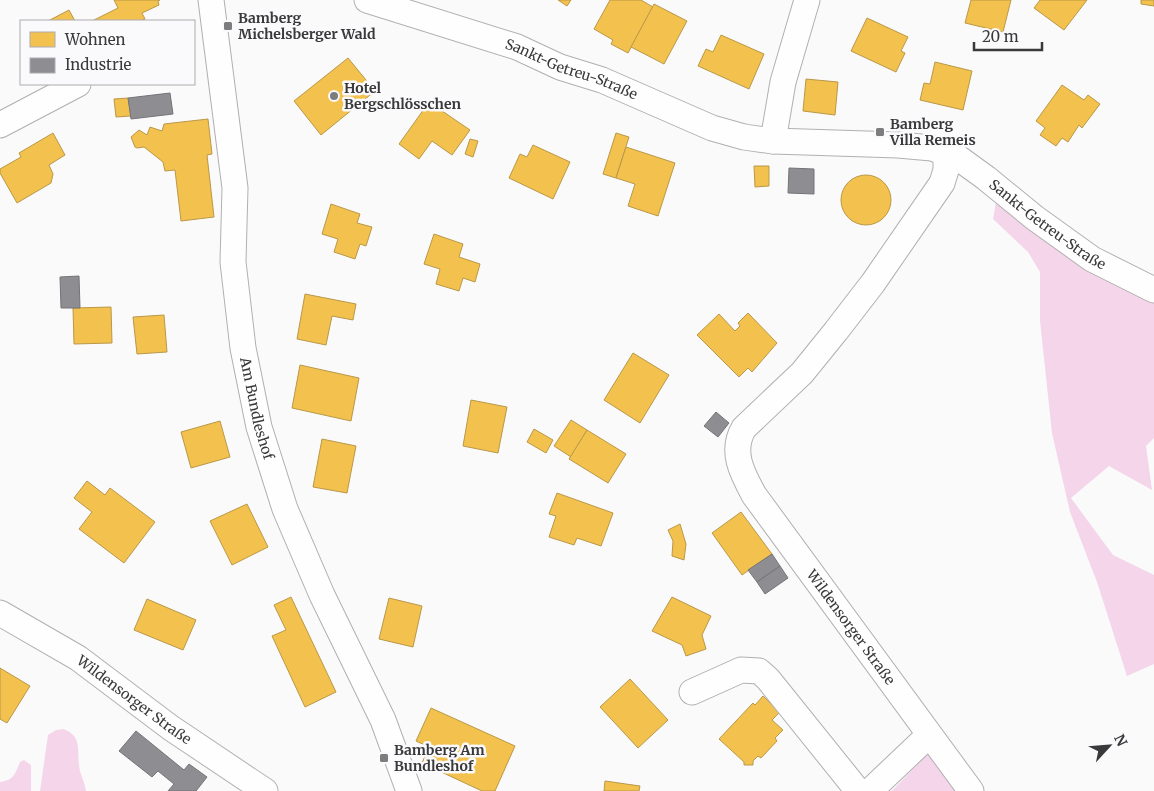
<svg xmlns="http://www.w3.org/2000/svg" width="1154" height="791" font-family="Merriweather,serif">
<rect width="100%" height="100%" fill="#fafafb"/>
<g fill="#f4d5ea">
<polygon points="996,202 1154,297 1154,438 1146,446 1152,490 1109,466 1071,498 1113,555 1154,575 1154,664 1127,676 1097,582 1070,512 1052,433 1040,321 1040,272 1028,252 993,219"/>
<path d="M63,729C84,736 76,753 80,771C82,778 85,784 86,791H40L48,735L56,730Z"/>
<polygon points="930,751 961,791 892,791"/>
<path d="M24,760L31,765V791H0V782C14,780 15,774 20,762Z"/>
</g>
<g fill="#f2c14e" stroke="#ba9848">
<polygon points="114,0 160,0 158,1 159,5 142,13 145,19 140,21 92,21 118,8"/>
<polygon points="558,0 571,0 567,6"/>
<polygon points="610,0 641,0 653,7 628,53 611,44 613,40 594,29"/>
<polygon points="971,0 1011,0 1003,32 965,23"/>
<polygon points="1040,0 1087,0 1064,30 1034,8"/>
<polygon points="1141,0 1154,0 1154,6 1141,4"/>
<polygon points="654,4 687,21 664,64 631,47"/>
<polygon points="69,10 75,21 48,21"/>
<polygon points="867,18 908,37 901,51 905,53 896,72 851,51"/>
<polygon points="721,35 764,54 749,89 698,66 706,49 713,52"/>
<polygon points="348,58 375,91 321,135 294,101"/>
<polygon points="935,62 972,71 963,110 920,100 924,83 930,84"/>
<polygon points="806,79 838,82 835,115 803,111"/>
<polygon points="1062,85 1084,100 1088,95 1100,104 1082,128 1079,125 1068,142 1062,138 1056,146 1040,135 1045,128 1036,121"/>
<polygon points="128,98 131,116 116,117 114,99"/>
<polygon points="429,102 470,130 452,155 432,141 419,159 399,144"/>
<polygon points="208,119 212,154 207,155 214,217 181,221 175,170 165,171 163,162 144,147 137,148 135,147 131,137 139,130 147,135 150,127 162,131 164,124"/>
<polygon points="53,133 65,155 49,165 53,174 51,183 17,203 0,173 0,169 21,157 19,153"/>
<polygon points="616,133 629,137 616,178 603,174"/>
<polygon points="470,139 478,141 473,157 465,154"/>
<polygon points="533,145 570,162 553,199 509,178 520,154 527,157"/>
<polygon points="626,147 675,163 658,216 628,206 635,184 616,178"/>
<polygon points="754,166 769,166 769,186 755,187"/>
<circle cx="866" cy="200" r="25"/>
<polygon points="331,204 360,214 357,223 372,227 366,246 360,244 355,259 334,252 338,239 322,234"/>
<polygon points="434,234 463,244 459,257 480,264 475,282 463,278 459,291 436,284 440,269 424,264"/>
<polygon points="305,294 356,304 353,320 332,316 326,345 297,339"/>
<polygon points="111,307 112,343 74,344 73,308"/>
<polygon points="748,313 777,343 752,372 748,368 739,377 697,335 719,314 735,331 740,326 738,323"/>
<polygon points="164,315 167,352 137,354 133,317"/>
<polygon points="633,353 669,375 640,423 604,400"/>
<polygon points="300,365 359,378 351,421 292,408"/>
<polygon points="471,400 507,407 498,453 463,446"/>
<polygon points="571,420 587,430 571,457 554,446"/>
<polygon points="220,421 230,457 191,468 181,432"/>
<polygon points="534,429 553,440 546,453 527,442"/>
<polygon points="587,430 626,454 608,483 569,459"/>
<polygon points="322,439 356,446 347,493 313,487"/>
<polygon points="87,481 105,495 110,488 155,522 124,563 79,529 92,512 74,498"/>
<polygon points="557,493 613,513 601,546 577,538 574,545 549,537 556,516 549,514"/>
<polygon points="247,504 268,547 232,565 210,521"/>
<polygon points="741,512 772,554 742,575 712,533"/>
<polygon points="680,524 686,544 684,560 672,556 673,541 668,530"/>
<polygon points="291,597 336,692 305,707 272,636 286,630 274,605"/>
<polygon points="672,597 711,616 702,635 706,649 686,656 682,645 652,631"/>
<polygon points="389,598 422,606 413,647 379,639"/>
<polygon points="147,599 196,620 183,650 134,630"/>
<polygon points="0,668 30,686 7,723 0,719"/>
<polygon points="630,679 668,720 638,748 600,707"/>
<polygon points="763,696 780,712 772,720 783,730 775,738 777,741 761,758 758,756 753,761 753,765 744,765 744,762 719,739 753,703 755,705"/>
<polygon points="431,708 515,746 495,791 482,791 422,763 429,747 416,741"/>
<polygon points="605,781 640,786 639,791 604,791"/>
</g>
<g fill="#8d8d92" stroke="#747478">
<polygon points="170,93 173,114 131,119 128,98"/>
<polygon points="789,168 814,169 814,194 788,193"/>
<polygon points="79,276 80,308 61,308 60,277"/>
<polygon points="716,412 729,423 718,437 704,426"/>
<polygon points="772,554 780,566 757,582 748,570"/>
<polygon points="780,566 788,578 765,594 757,582"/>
<polygon points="136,731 184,770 189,764 207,777 196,791 168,791 174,784 158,771 152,777 119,751"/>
</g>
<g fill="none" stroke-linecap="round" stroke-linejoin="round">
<defs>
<g id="minor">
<path id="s1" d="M211,0L235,188L233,262L243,348L259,427L285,509L322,595L383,720L409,791"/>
<path id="s2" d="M367,0L517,47L560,67L602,80L712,128L744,137L773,141L898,145L932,148L946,153L957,157L986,178L1035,218L1092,259L1154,290"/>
<polyline points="0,125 78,84"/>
<polyline points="773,141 783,82 807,0"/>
<path id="s3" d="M946,153V170L942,183L873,283L836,331L802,373L744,428C730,451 742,473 754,495L971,791"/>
<path id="s4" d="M0,613L78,658L171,728L265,791"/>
<polyline points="692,692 741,670 759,671 768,679 858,791"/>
<polyline points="870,791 929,735"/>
</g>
</defs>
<use href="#minor" stroke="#b0b0b1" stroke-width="27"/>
<use href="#minor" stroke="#fefefe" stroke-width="25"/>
</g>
<g fill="#7d7d7e" stroke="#faf9fc" stroke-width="2">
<rect x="223" y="21" width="10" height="10" rx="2.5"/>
<circle cx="334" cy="96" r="5"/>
<rect x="875" y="127" width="10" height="10" rx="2.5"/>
<rect x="379" y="753" width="10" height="10" rx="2.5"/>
</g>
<g text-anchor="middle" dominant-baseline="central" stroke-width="5" stroke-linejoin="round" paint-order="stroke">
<g font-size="14" font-weight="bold" fill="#39393a" stroke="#faf9fc" text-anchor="start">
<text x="238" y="18">Bamberg<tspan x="238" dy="16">Michelsberger Wald</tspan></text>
<text x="344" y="88">Hotel<tspan x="344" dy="16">Bergschlösschen</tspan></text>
<text x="890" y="124">Bamberg<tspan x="890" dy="16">Villa Remeis</tspan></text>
<text x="394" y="750">Bamberg Am<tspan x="394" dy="16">Bundleshof</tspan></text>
</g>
<g font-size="14" fill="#39393a" stroke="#faf9fc">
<text stroke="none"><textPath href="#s2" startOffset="216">Sankt-Getreu-Straße</textPath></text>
<text stroke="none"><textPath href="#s2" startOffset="730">Sankt-Getreu-Straße</textPath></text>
<text stroke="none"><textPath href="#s1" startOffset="412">Am Bundleshof</textPath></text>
<text stroke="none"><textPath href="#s3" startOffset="582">Wildensorger Straße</textPath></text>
<text stroke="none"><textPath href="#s4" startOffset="160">Wildensorger Straße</textPath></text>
</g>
</g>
<rect x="20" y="20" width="175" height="65" fill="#faf9fc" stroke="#adacae"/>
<rect x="30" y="32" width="25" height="15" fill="#f2c14e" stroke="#adacae"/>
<text x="65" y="45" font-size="15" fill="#39393a">Wohnen</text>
<rect x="30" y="58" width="25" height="15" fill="#8d8d92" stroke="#adacae"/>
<text x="65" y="70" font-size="15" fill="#39393a">Industrie</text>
<g transform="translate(1109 746) rotate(64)" stroke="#faf9fc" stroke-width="4" paint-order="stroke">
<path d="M0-4L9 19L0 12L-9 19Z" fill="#39393a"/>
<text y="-8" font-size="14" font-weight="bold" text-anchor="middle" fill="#39393a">N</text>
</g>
<path d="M974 42v8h68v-8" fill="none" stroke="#39393a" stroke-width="2.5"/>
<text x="982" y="42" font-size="15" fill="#39393a" stroke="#faf9fc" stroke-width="4" paint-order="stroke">20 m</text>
</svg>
